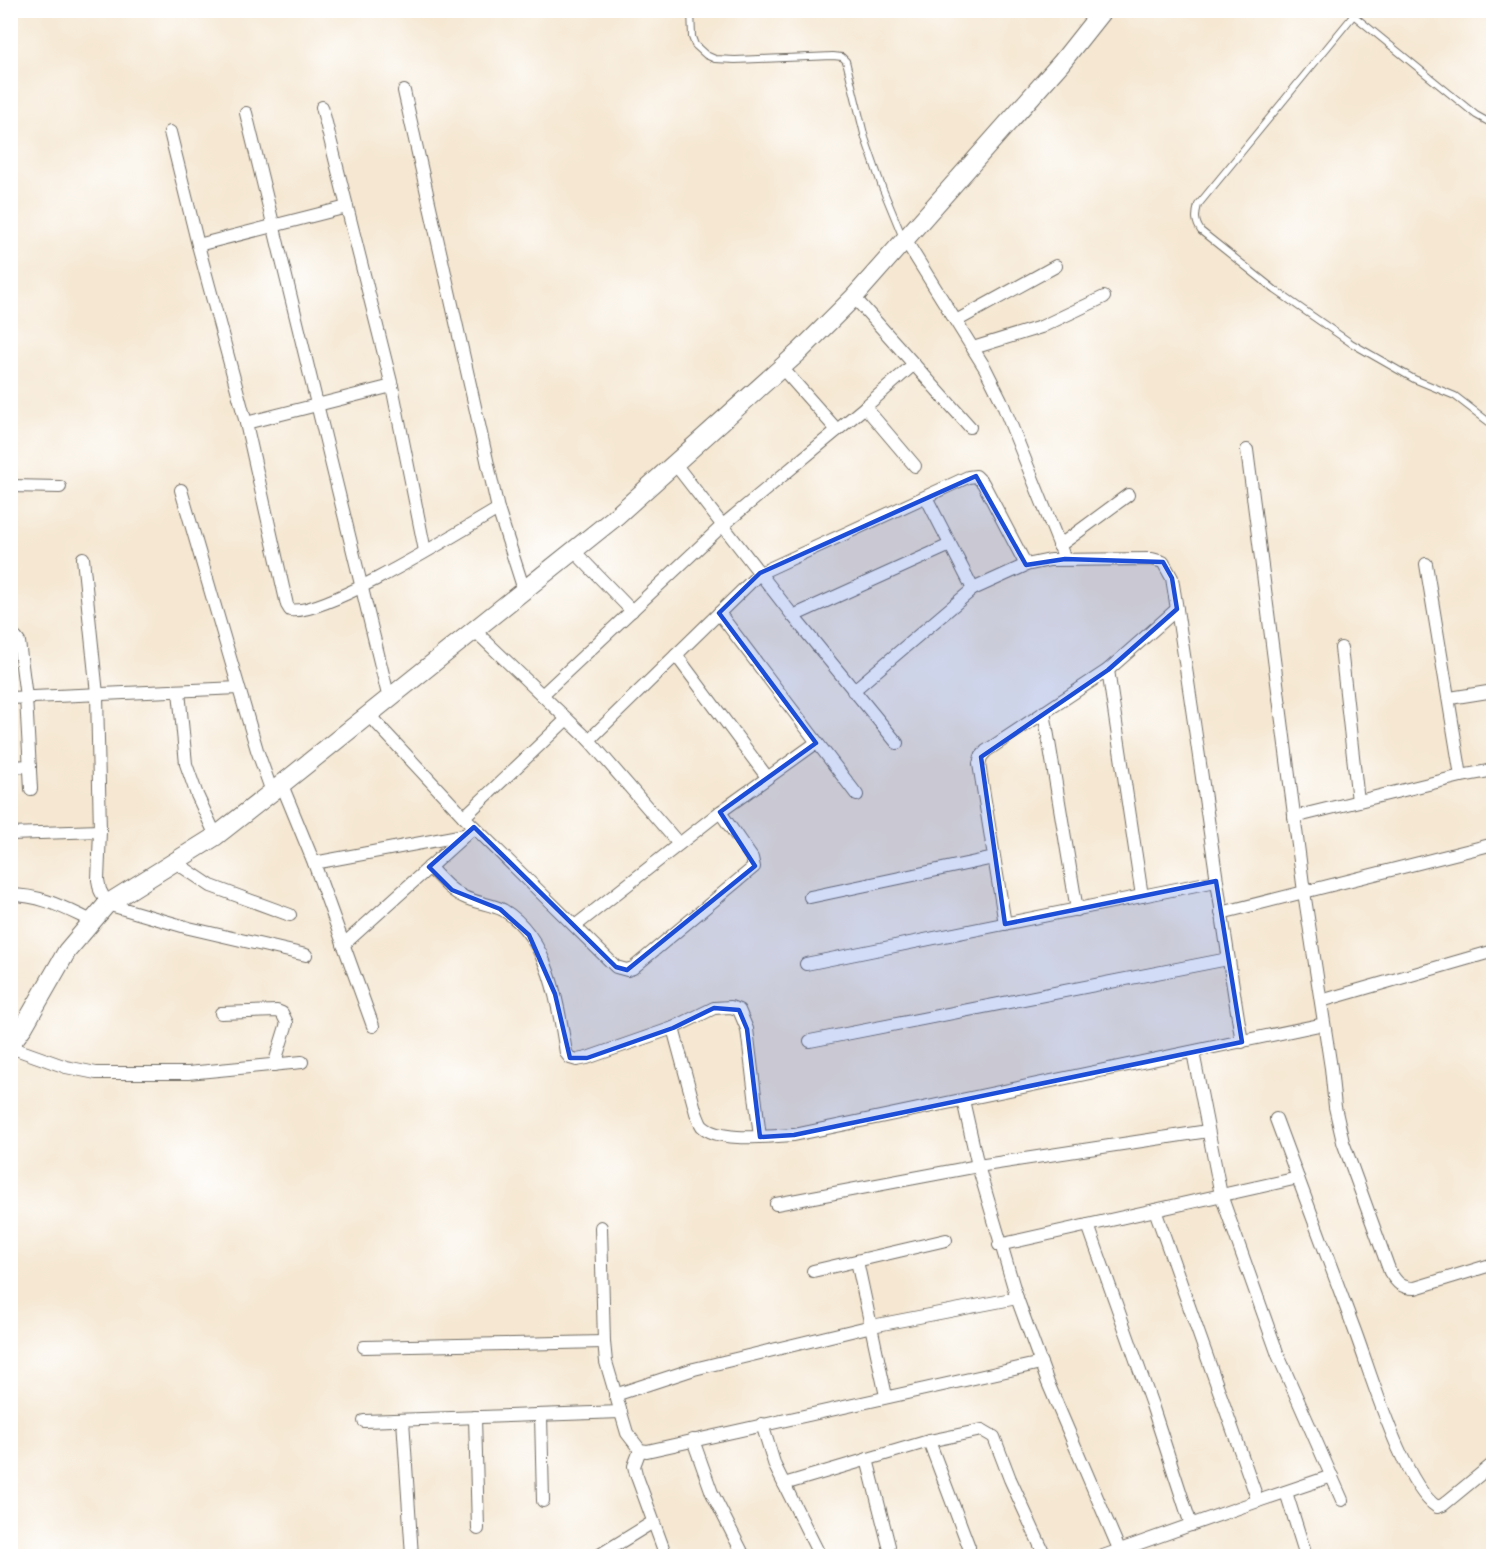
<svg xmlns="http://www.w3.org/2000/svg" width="1504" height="1567" font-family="'IM FELL Double Pica',serif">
<rect width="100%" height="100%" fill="#fff"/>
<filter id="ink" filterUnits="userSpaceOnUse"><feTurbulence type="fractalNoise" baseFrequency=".0167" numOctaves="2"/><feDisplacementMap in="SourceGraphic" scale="12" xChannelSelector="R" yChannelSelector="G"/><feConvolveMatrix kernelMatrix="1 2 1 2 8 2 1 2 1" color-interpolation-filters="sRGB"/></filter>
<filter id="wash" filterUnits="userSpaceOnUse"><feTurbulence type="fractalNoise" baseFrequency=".008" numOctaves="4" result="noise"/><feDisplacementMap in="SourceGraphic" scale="24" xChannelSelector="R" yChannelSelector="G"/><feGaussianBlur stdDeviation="1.35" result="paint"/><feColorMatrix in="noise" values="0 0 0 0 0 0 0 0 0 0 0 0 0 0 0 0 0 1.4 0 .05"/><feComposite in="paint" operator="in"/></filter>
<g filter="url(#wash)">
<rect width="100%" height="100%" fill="#f5e7d1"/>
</g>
<g filter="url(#ink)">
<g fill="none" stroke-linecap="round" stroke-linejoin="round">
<defs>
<g id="lane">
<polyline points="691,10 692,37 695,45 706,55 715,59 735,60 833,56 842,57 846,61 865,138 882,187 903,238"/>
<polyline points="1347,10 1476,115 1494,125"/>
<path d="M1353,16L1198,205C1195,216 1195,222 1201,231L1275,290L1351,343L1414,379L1455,396L1494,426"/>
</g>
<g id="street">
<polyline points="404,91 498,509 524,590"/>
<polyline points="322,107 392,386 425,551"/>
<polyline points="246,113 389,699"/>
<path d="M170,132L198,245L246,423L287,605L290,610C324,617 462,530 498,509"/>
<polyline points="904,238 985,368 1001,400 1065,559"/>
<polyline points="198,245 347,207"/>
<polyline points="854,297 970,427"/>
<polyline points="956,321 1056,266"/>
<polyline points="973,348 1041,327 1104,297"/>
<polyline points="782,368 837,430"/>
<polyline points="865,407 915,466"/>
<polyline points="246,423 392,386"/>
<path d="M1247,450L1304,892L1331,1068L1335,1107L1343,1142L1390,1272C1397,1283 1401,1288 1415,1288L1494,1264"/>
<polyline points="675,464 793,616 897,743"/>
<polyline points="10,486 60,487"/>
<polyline points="181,490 257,750 272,792"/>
<polyline points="926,497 973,589"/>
<polyline points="1059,546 1128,495"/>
<polyline points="573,550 632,611"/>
<polyline points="83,558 97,694 100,831 98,880 100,890 107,904 189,928 306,955"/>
<polyline points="1426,564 1461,776"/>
<polyline points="719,613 857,795"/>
<polyline points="793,616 950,545"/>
<polyline points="474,630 589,740 679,844"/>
<polyline points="10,634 16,638 19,642 26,697 31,789"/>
<polyline points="1341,648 1358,801"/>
<polyline points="676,655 767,777"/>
<polyline points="1108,670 1142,896"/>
<polyline points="179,691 186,764 197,795 216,836"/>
<path d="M853,691L973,589L1026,565L1050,560L1152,559L1163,562L1172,578C1197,732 1216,887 1242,1042"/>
<polyline points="542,695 723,525 865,407 914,364"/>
<polyline points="10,698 239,688"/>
<polyline points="1450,698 1494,691"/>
<polyline points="1044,712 1077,910"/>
<polyline points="369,715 464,817 616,967 627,970 633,968 754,867 752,858 720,812"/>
<polyline points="589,740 760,573 968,477 976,476 983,483 1026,565"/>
<polyline points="10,767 30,766"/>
<polyline points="282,785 314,863 373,1026"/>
<polyline points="464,817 567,719"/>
<polyline points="1294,817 1461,776 1494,770"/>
<polyline points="10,834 100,831"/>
<polyline points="175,862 211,886 290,915"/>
<polyline points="314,863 464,835"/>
<path d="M429,867C440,878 450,891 464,897C476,903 491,904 503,910C548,936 559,1006 566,1053L570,1058L577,1060L587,1058L673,1028L714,1008L731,1007L739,1010L747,1029L760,1137"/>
<path d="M10,895C42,895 64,908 92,921"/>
<polyline points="810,897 994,858"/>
<polyline points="1221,913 1494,844"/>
<polyline points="1005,924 979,764 981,757 986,751 1108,670 1177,609"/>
<polyline points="575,926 720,812 816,743"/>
<polyline points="343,945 474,827"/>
<polyline points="806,964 1216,881"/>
<polyline points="1321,1001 1494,951"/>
<polyline points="221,1013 277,1011 282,1013 287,1023 274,1065"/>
<path d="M673,1028L696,1113C698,1117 699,1122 702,1126C719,1143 771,1136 794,1135L1324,1024"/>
<polyline points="810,1041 1228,959"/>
<polyline points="10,1047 66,1067 96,1073 188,1073 302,1062"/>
<polyline points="1193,1052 1221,1195 1278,1355 1342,1500"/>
<polyline points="963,1100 978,1166 1017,1298 1048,1383 1122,1556"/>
<path d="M1276,1119C1302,1188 1328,1257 1353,1326C1369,1367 1402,1484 1437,1507L1443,1505L1494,1463"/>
<polyline points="776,1204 978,1166 1208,1131"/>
<polyline points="1155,1210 1258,1501"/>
<polyline points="1088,1225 1152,1405 1191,1525"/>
<polyline points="601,1227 604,1342 606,1362 627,1433 640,1450 647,1451 1041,1363"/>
<polyline points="999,1245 1298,1178"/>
<polyline points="857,1261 886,1396"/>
<polyline points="813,1271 946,1240"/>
<polyline points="364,1347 604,1342"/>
<polyline points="615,1395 694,1369 872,1326 1017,1298"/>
<polyline points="541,1415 543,1501"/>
<polyline points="475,1417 478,1529"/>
<polyline points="403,1420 412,1556"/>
<polyline points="364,1421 621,1412"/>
<polyline points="762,1424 775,1466 820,1556"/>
<polyline points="693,1440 712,1493 744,1556"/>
<polyline points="929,1441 969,1547"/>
<polyline points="640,1450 634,1466 636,1474 666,1556"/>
<polyline points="867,1459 889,1546"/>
<polyline points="784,1484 929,1441 982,1430 994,1437 1010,1479 1045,1556"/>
<polyline points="1286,1492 1306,1556"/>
<polyline points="598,1556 653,1522"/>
<polyline points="1103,1556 1258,1501 1332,1476"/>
</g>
<polyline id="secondary" points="10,1045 24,1026 67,951 107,904 216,836 272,792 613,519 800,351 854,297 1061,63 1103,10"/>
</defs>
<use href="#lane" stroke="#726d65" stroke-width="8"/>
<use href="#street" stroke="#726d65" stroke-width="14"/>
<use href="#secondary" stroke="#726d65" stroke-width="20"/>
<use href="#lane" stroke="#fff" stroke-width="6"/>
<use href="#street" stroke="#fff" stroke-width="12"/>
<use href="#secondary" stroke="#fff" stroke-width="18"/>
</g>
</g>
<path fill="#1d4ed8" fill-opacity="0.2" stroke="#1d4ed8" stroke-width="4.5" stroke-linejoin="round" d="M976,476L1026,565L1065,559L1163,562L1172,578L1177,609L1108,670L981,757L1005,924L1216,881L1242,1042L794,1135L760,1137L747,1029L739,1010L714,1008L673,1028L587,1058H570L555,994L529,935L500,909L452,890L429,867L474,827L616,967L627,970L755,866L720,812L816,743L719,613L760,573Z"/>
<rect width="1504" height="1567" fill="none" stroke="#fff" stroke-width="36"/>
</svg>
